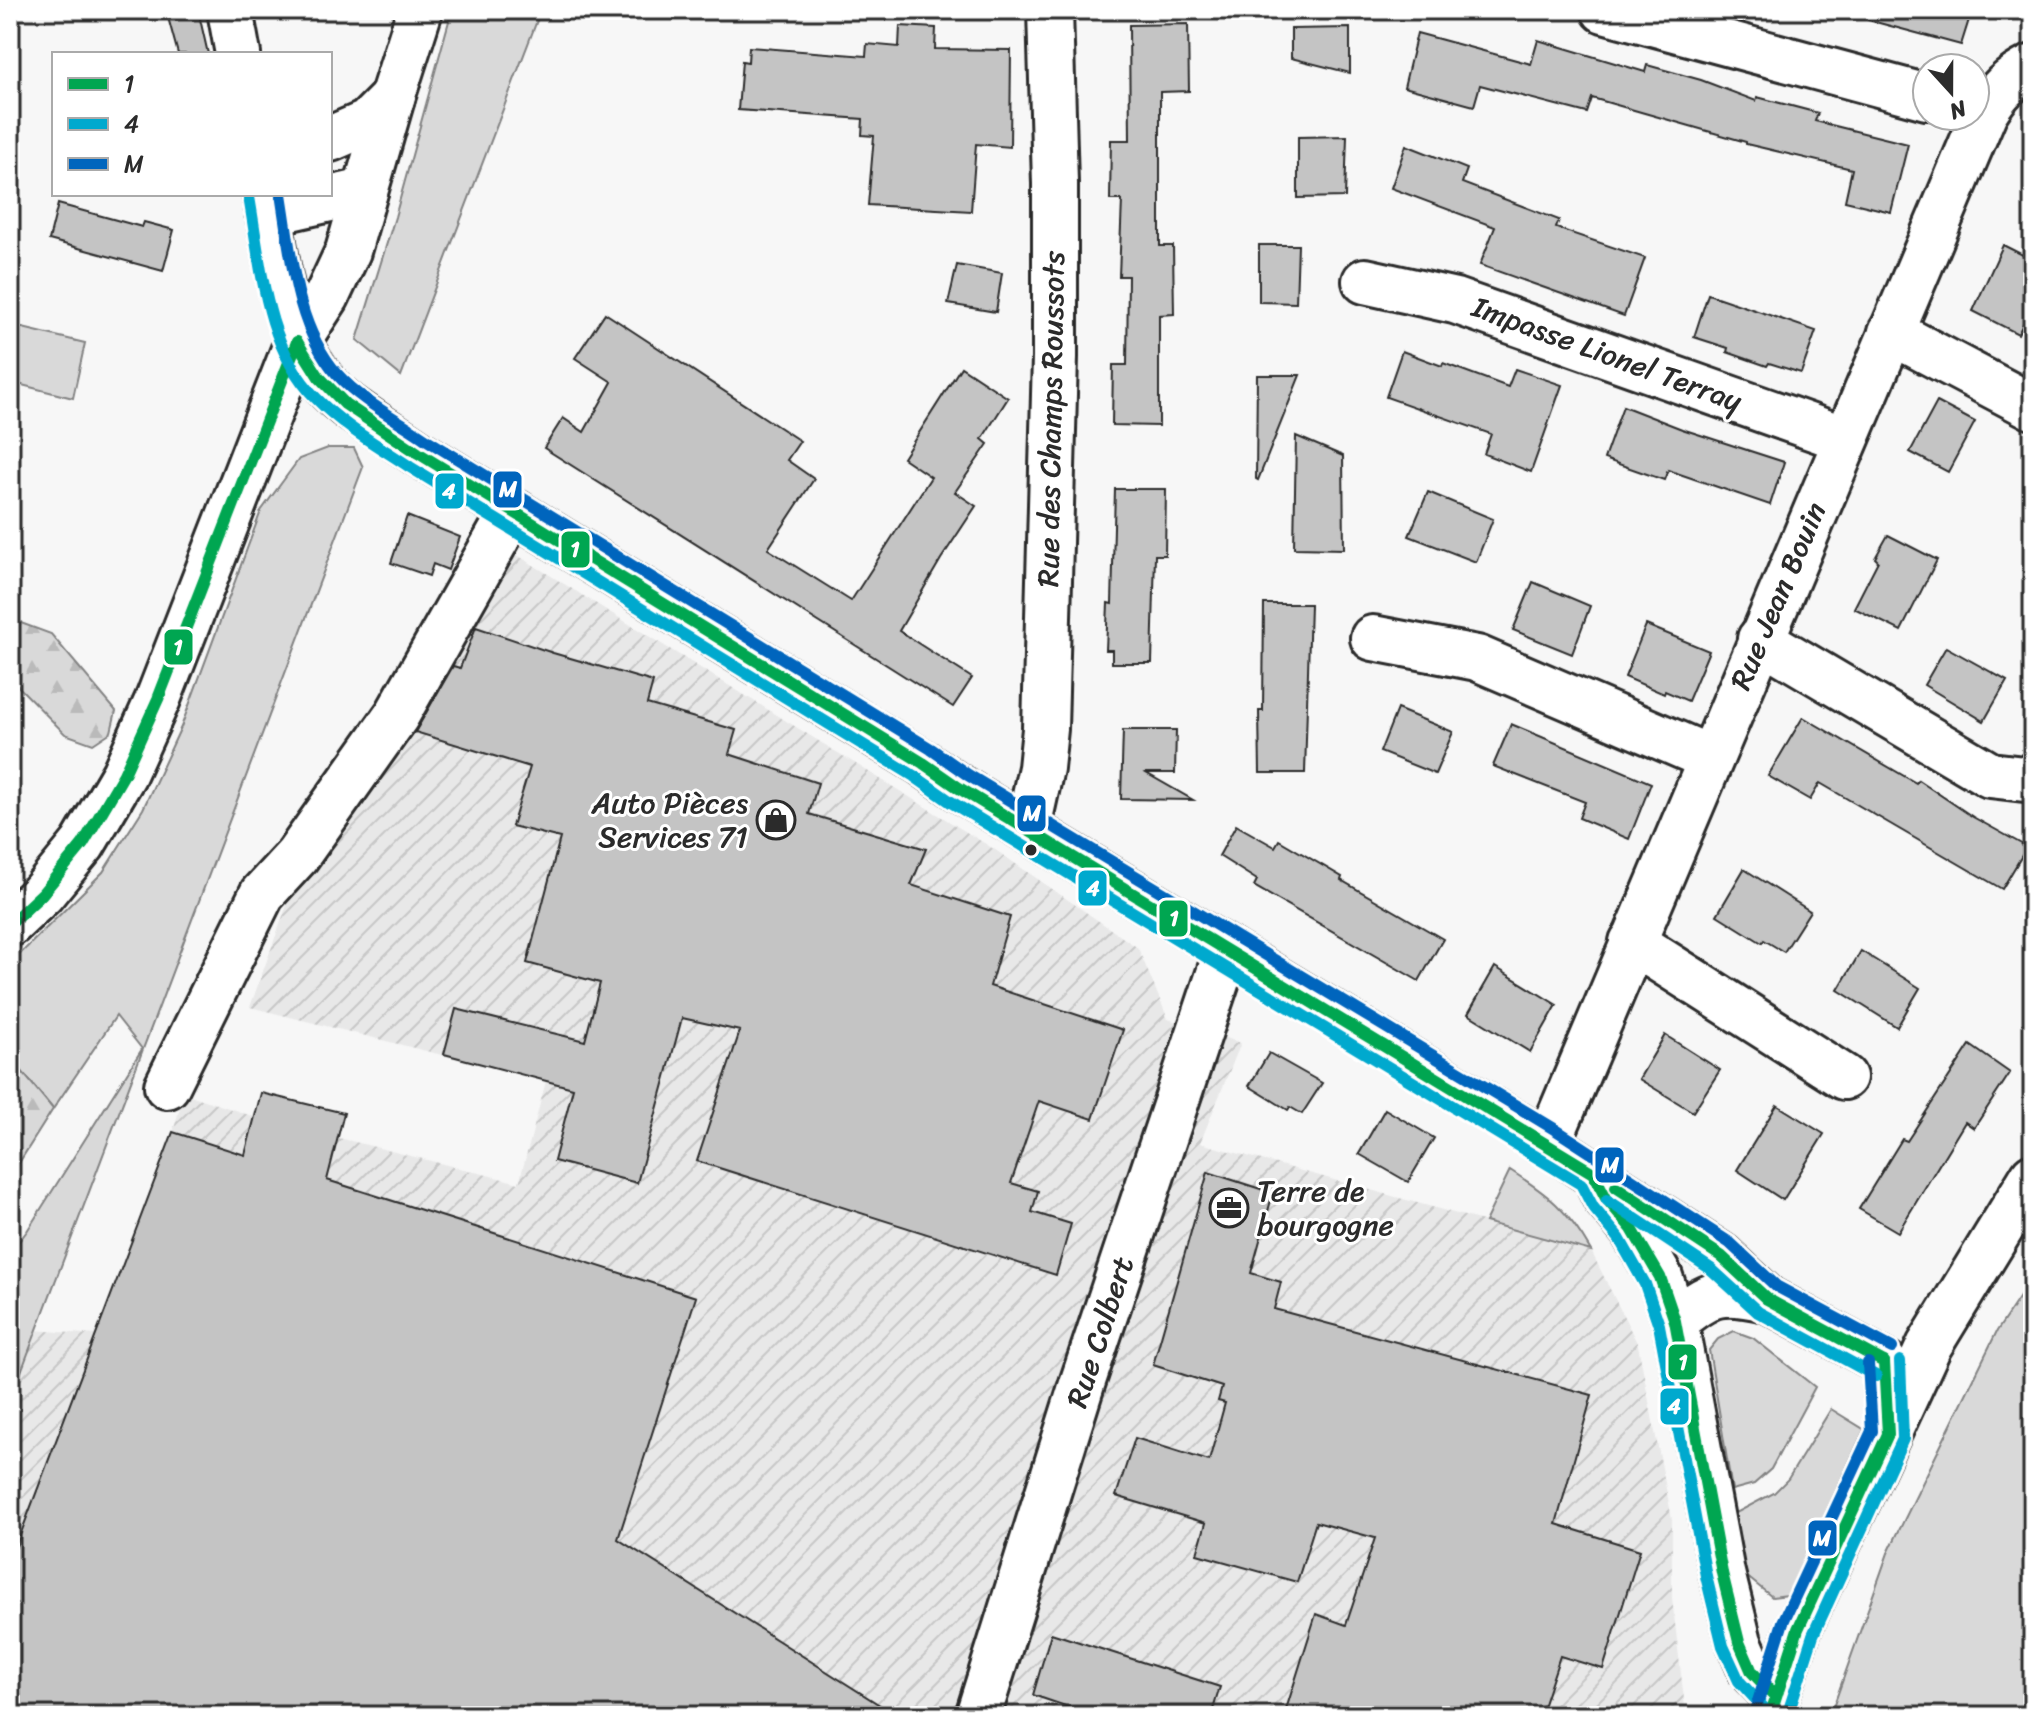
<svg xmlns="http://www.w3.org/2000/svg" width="2043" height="1726" font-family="Sriracha,sans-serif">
<defs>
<pattern id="industrial-furrows" width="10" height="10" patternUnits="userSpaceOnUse" patternTransform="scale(2)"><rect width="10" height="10" fill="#e8e8e8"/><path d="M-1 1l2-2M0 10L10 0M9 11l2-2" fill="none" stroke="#c7c7c7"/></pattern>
<pattern id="forest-firs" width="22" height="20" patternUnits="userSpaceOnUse" patternTransform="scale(2)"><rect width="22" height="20" fill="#d9d9d9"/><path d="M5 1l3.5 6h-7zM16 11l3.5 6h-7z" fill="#bababa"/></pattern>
</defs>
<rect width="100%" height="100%" fill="#f7f7f7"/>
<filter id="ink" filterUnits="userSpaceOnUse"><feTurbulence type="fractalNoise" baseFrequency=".0125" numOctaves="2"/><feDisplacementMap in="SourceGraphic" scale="16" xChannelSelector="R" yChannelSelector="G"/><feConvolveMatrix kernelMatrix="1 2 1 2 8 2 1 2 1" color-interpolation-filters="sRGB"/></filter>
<g filter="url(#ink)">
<polygon fill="url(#industrial-furrows)" points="509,550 997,851 1138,948 1168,1019 1241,1043 1200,1143 1591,1251 1638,1345 1672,1519 1672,1598 1686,1716 10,1716 10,1328 96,1335 173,1132 184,1093 255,1117 519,1183 546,1081 250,1007 287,905 370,783"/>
<g fill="#d9d9d9" stroke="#828282" stroke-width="2">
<polygon points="452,10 541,10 401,376 357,340 395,217"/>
<polygon points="10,325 85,343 73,398 10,382"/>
<polygon points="328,448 354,448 363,467 10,1401 10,1253 27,1231 142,1049 116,1016 53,1109 10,1057 10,964 103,872 143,809 181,727 261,511 299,459"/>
<path d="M1510,1170C1550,1196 1567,1209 1591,1251L1485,1222Z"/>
<polygon points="2033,1277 2033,1716 1830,1716 1888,1553 1997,1331"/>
<polygon points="1734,1331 1753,1338 1815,1387 1771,1469 1754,1484 1732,1490 1709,1350 1718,1339"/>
<polygon points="1831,1409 1865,1430 1796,1582 1788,1595 1772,1597 1745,1575 1732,1515 1774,1493 1788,1479"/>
</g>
<g fill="url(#forest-firs)" stroke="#828282" stroke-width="2">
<polygon points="10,619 51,634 116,711 111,732 93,744 65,734 10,678"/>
<polygon points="10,1057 53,1109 10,1177"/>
</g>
<g fill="#c4c4c4" stroke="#2b2b2b" stroke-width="2">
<polygon points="166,10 198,10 208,54 178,54"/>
<polygon points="1870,10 1972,10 1961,45 1868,20"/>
<polygon points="1188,24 1189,91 1160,92 1160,246 1173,246 1174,314 1159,315 1159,426 1112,425 1113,365 1127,365 1128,276 1119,276 1122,200 1110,200 1111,140 1130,140 1129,25"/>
<polygon points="900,26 936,28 935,49 1011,50 1010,147 976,144 971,211 868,205 874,136 862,135 863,119 738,110 742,61 748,62 749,47 866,56 867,44 899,47"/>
<polygon points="1350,28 1350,73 1291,58 1291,29"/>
<polygon points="1417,33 1531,64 1538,40 1645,72 1647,65 1701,80 1756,101 1757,97 1818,113 1815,121 1908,144 1891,212 1845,201 1852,169 1746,144 1746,142 1592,98 1587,113 1480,85 1474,106 1404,87"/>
<polygon points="1347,136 1345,197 1298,198 1298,137"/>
<polygon points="1406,145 1467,169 1462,183 1559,220 1556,228 1645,258 1624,316 1480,265 1495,227 1391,188"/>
<polygon points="58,204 142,227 144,222 174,230 163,271 49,240"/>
<polygon points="1259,245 1298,245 1296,303 1259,302"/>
<polygon points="2003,245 2033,260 2033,304 2018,334 1973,311"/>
<polygon points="957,265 1002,273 996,312 948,304"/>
<polygon points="1708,294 1816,331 1801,373 1769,363 1767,366 1727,352 1728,348 1694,337"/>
<polygon points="605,313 800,441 787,460 814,479 768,549 851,601 931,477 903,458 961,367 1008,398 982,439 988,444 955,492 976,506 941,559 899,631 972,678 953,707 544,448 563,418 584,432 612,382 575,358"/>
<polygon points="1402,351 1442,366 1443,363 1508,387 1515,369 1562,385 1531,472 1484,454 1491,434 1386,397"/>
<polygon points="1257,375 1300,375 1258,480 1256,479"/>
<polygon points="1937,402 1975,422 1948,472 1910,452"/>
<polygon points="1623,406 1682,429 1784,462 1770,505 1668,470 1664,480 1604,459"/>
<polygon points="1296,436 1343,456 1344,549 1294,548"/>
<polygon points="1115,489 1166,489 1165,555 1155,555 1152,663 1112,663 1112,650 1106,650 1108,603 1112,604"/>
<polygon points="1428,492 1493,519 1476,562 1409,536"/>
<polygon points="407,516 460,537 448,570 433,564 429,576 391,563"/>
<polygon points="1888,535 1937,560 1901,631 1854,608 1878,561 1875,558"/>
<polygon points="1533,582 1590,606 1572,654 1513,630"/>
<polygon points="1264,604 1310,604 1305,773 1260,773 1259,711 1263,711"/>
<polygon points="1646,625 1709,651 1688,701 1665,691 1664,694 1625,677"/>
<polygon points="476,627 553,653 653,682 647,704 736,730 729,754 818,783 809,814 926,849 911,885 1010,917 990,986 1123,1030 1093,1119 1039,1101 1011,1183 1038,1191 1032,1212 1071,1224 1056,1275 697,1161 740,1031 682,1018 637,1183 554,1161 573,1088 444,1054 456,1009 585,1041 600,983 527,963 560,838 512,826 530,767 415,732 453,666 460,668"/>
<polygon points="1946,647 2007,681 1984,721 1924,685"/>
<polygon points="1397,709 1453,732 1435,774 1380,752"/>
<polygon points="1803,717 1916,783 1918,780 1973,817 2027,847 2002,889 1820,783 1810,800 1768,776"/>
<polygon points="1511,724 1651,783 1629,839 1579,818 1585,802 1493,766"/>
<polygon points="1123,730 1176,730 1175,773 1146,773 1193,800 1121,799"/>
<polygon points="1236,825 1275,847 1279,840 1342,877 1341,880 1443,939 1419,981 1254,886 1257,880 1219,856"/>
<polygon points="1744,869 1810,911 1784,952 1764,940 1762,943 1717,915"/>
<polygon points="1861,951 1920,988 1897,1027 1838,990"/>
<polygon points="1495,967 1557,1005 1530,1052 1468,1014"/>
<polygon points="1665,1035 1720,1070 1693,1112 1639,1079"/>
<polygon points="1970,1045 2010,1073 1974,1128 1965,1122 1898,1232 1859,1209 1902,1139 1907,1141"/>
<polygon points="1269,1053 1322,1083 1302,1114 1290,1107 1288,1110 1249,1086"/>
<polygon points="261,1093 344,1113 327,1180 696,1297 618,1539 897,1716 10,1716 10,1562 173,1132 245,1155"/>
<polygon points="1777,1105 1824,1134 1783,1200 1737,1170"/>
<polygon points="1385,1109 1434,1138 1408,1182 1359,1154"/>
<polygon points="1208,1172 1273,1193 1251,1273 1281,1282 1274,1309 1592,1395 1556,1524 1640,1550 1603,1669 1560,1656 1540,1716 1284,1716 1316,1614 1346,1625 1375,1538 1316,1522 1297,1582 1197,1554 1206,1523 1116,1496 1135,1438 1209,1461 1225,1403 1218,1401 1222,1387 1153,1365"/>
<polygon points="1051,1633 1220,1687 1211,1716 1095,1716 1033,1695"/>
</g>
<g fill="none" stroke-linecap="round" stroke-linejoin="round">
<defs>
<g id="minor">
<polyline points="230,10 238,54"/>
<polyline points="1604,10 1927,97"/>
<polyline points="330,139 367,123 392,98"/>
<path d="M265,194C279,269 281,354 347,405C369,422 395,437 418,453L923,763L959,788L1548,1144L1721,1256L1767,1299L1884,1362"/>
<polyline points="268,213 365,191"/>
<polyline points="1365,281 1455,301 1845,439"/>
<polyline points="1891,332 2033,407"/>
<polyline points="1373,638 1477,658 1710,758"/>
<polyline points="1760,639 1990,775 2033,780"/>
<polyline points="1028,827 1041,768 1045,729 1055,357 1055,184 1050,10"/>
<polyline points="10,924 42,894 83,844 124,774 158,699 297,342 327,296 348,251 392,98 420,10"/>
<polyline points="1632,942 1844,1077"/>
<polyline points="167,1086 262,894 297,856 397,715 503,528 516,513"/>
<path d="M1548,1144L1985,112C1998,91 2010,78 2033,67"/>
<polyline points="1600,1186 1606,1198 1632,1229 1660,1277 1675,1321 1722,1573 1739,1642 1752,1672 1775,1696"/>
<path d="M1675,1321C1711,1291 1721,1289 1767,1299"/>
<polyline points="978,1716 1082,1384 1227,950"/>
</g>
<polyline id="secondary" points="1770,1716 1798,1629 1929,1346 2033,1176"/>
</defs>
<use href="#minor" stroke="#2b2b2b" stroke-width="50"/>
<use href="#secondary" stroke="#2b2b2b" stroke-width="50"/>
<use href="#minor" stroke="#fff" stroke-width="44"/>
<use href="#secondary" stroke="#fff" stroke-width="44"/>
<defs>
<g id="bus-1">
<polyline points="297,342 319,377 345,404 418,453 923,763 959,788 1593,1173 1606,1198 1632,1229 1660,1277 1675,1321 1722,1573 1739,1642 1752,1672 1775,1696"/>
<polyline points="10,924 42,894 83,844 124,774 158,699 297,342"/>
<polyline points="1616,1187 1721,1256 1767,1299 1884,1362"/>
<polyline points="1770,1716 1798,1629 1888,1434 1884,1362"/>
</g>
<g id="bus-2">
<path d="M249,197C261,264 265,347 316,398C343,426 377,445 410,467L914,776L951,802L1581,1184L1593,1207L1619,1238L1645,1284L1659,1325L1706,1576L1723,1646L1739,1681L1763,1707"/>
<polyline points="1607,1200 1711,1269 1758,1312 1876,1376"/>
<polyline points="1787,1716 1813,1635 1903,1439 1900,1361"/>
</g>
<g id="bus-3">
<path d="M281,194C291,254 295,326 337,374C362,402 397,419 427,440L931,749L968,775L1556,1130L1730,1243L1776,1286L1892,1348"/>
<polyline points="1755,1711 1783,1622 1872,1431 1868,1363"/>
</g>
</defs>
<use href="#bus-1" stroke="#fff" stroke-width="18"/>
<use href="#bus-2" stroke="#fff" stroke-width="18"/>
<use href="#bus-3" stroke="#fff" stroke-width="18"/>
<use href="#bus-1" stroke="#00a651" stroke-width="12"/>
<use href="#bus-2" stroke="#00a9ce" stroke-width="12"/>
<use href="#bus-3" stroke="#0065bd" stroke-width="12"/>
</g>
</g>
<defs>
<symbol id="shop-ring" viewBox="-11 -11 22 22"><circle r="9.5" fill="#fff" stroke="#2b2b2b" stroke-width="1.5"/><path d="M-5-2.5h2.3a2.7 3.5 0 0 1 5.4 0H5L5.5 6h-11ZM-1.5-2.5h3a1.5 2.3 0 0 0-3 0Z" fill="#2b2b2b"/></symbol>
<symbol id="office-ring" viewBox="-11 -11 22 22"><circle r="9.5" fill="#fff" stroke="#2b2b2b" stroke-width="1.5"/><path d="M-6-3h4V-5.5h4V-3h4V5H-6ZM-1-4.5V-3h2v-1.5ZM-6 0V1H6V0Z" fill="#2b2b2b"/></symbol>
</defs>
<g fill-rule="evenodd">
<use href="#shop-ring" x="754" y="798" width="44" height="44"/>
<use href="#office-ring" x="1207" y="1186" width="44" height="44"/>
</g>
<circle fill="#2b2b2b" stroke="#fff" stroke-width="3" cx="1031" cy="850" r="7"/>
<g text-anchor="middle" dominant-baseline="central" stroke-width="6" stroke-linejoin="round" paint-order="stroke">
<g font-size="30" fill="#2b2b2b" stroke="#fff">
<text transform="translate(1607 354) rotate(20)">Impasse Lionel Terray</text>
<text transform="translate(1051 419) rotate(-89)">Rue des Champs Roussots</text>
<text transform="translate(1778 596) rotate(-67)">Rue Jean Bouin</text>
<text transform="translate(1100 1332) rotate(-72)">Rue Colbert</text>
</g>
<g font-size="30" fill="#2b2b2b" stroke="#fff" text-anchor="end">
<text x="748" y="803">Auto Pièces<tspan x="748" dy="34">Services 71</tspan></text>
<text x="1257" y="1191" text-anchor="start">Terre de<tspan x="1257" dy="34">bourgogne</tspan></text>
</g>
</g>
<g stroke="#fff" stroke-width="3">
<rect x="492" y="470" width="31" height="39" rx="8" fill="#0065bd"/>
<rect x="434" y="472" width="31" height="38" rx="8" fill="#00a9ce"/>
<rect x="560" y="530" width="31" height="39" rx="8" fill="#00a651"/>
<rect x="163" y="628" width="31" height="38" rx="8" fill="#00a651"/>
<rect x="1016" y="794" width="31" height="39" rx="8" fill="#0065bd"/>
<rect x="1077" y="869" width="31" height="38" rx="8" fill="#00a9ce"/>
<rect x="1158" y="899" width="31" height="39" rx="8" fill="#00a651"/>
<rect x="1594" y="1146" width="31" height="38" rx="8" fill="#0065bd"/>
<rect x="1667" y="1343" width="31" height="38" rx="8" fill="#00a651"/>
<rect x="1659" y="1387" width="31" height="39" rx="8" fill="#00a9ce"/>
<rect x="1807" y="1519" width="31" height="38" rx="8" fill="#0065bd"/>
</g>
<g font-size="22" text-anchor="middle" font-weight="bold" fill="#fff">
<text x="508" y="497">M</text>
<text x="449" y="499">4</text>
<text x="575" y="557">1</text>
<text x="178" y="655">1</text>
<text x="1032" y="821">M</text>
<text x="1093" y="896">4</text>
<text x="1174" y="926">1</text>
<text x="1610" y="1173">M</text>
<text x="1683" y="1370">1</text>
<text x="1674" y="1414">4</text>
<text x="1822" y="1546">M</text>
</g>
<rect width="2043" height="1726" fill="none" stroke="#fff" stroke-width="40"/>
<rect x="20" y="20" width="2003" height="1686" fill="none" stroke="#2b2b2b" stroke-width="3" filter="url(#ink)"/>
<rect x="52" y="52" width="280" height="144" fill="#ffffff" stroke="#aaaaaa" stroke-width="2"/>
<rect x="68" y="78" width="40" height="12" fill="#00a651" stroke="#aaaaaa" stroke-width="2"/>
<text x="124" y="92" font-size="24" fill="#2b2b2b">1</text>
<rect x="68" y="118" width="40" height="12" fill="#00a9ce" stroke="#aaaaaa" stroke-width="2"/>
<text x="124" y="132" font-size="24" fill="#2b2b2b">4</text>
<rect x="68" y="158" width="40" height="12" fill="#0065bd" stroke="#aaaaaa" stroke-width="2"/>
<text x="124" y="172" font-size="24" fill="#2b2b2b">M</text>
<g transform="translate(1951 92) rotate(159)"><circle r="38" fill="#ffffff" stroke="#aaaaaa" stroke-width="2"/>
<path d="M0-6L14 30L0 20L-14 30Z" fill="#2b2b2b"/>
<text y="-12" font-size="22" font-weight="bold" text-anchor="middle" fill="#2b2b2b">N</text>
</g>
</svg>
